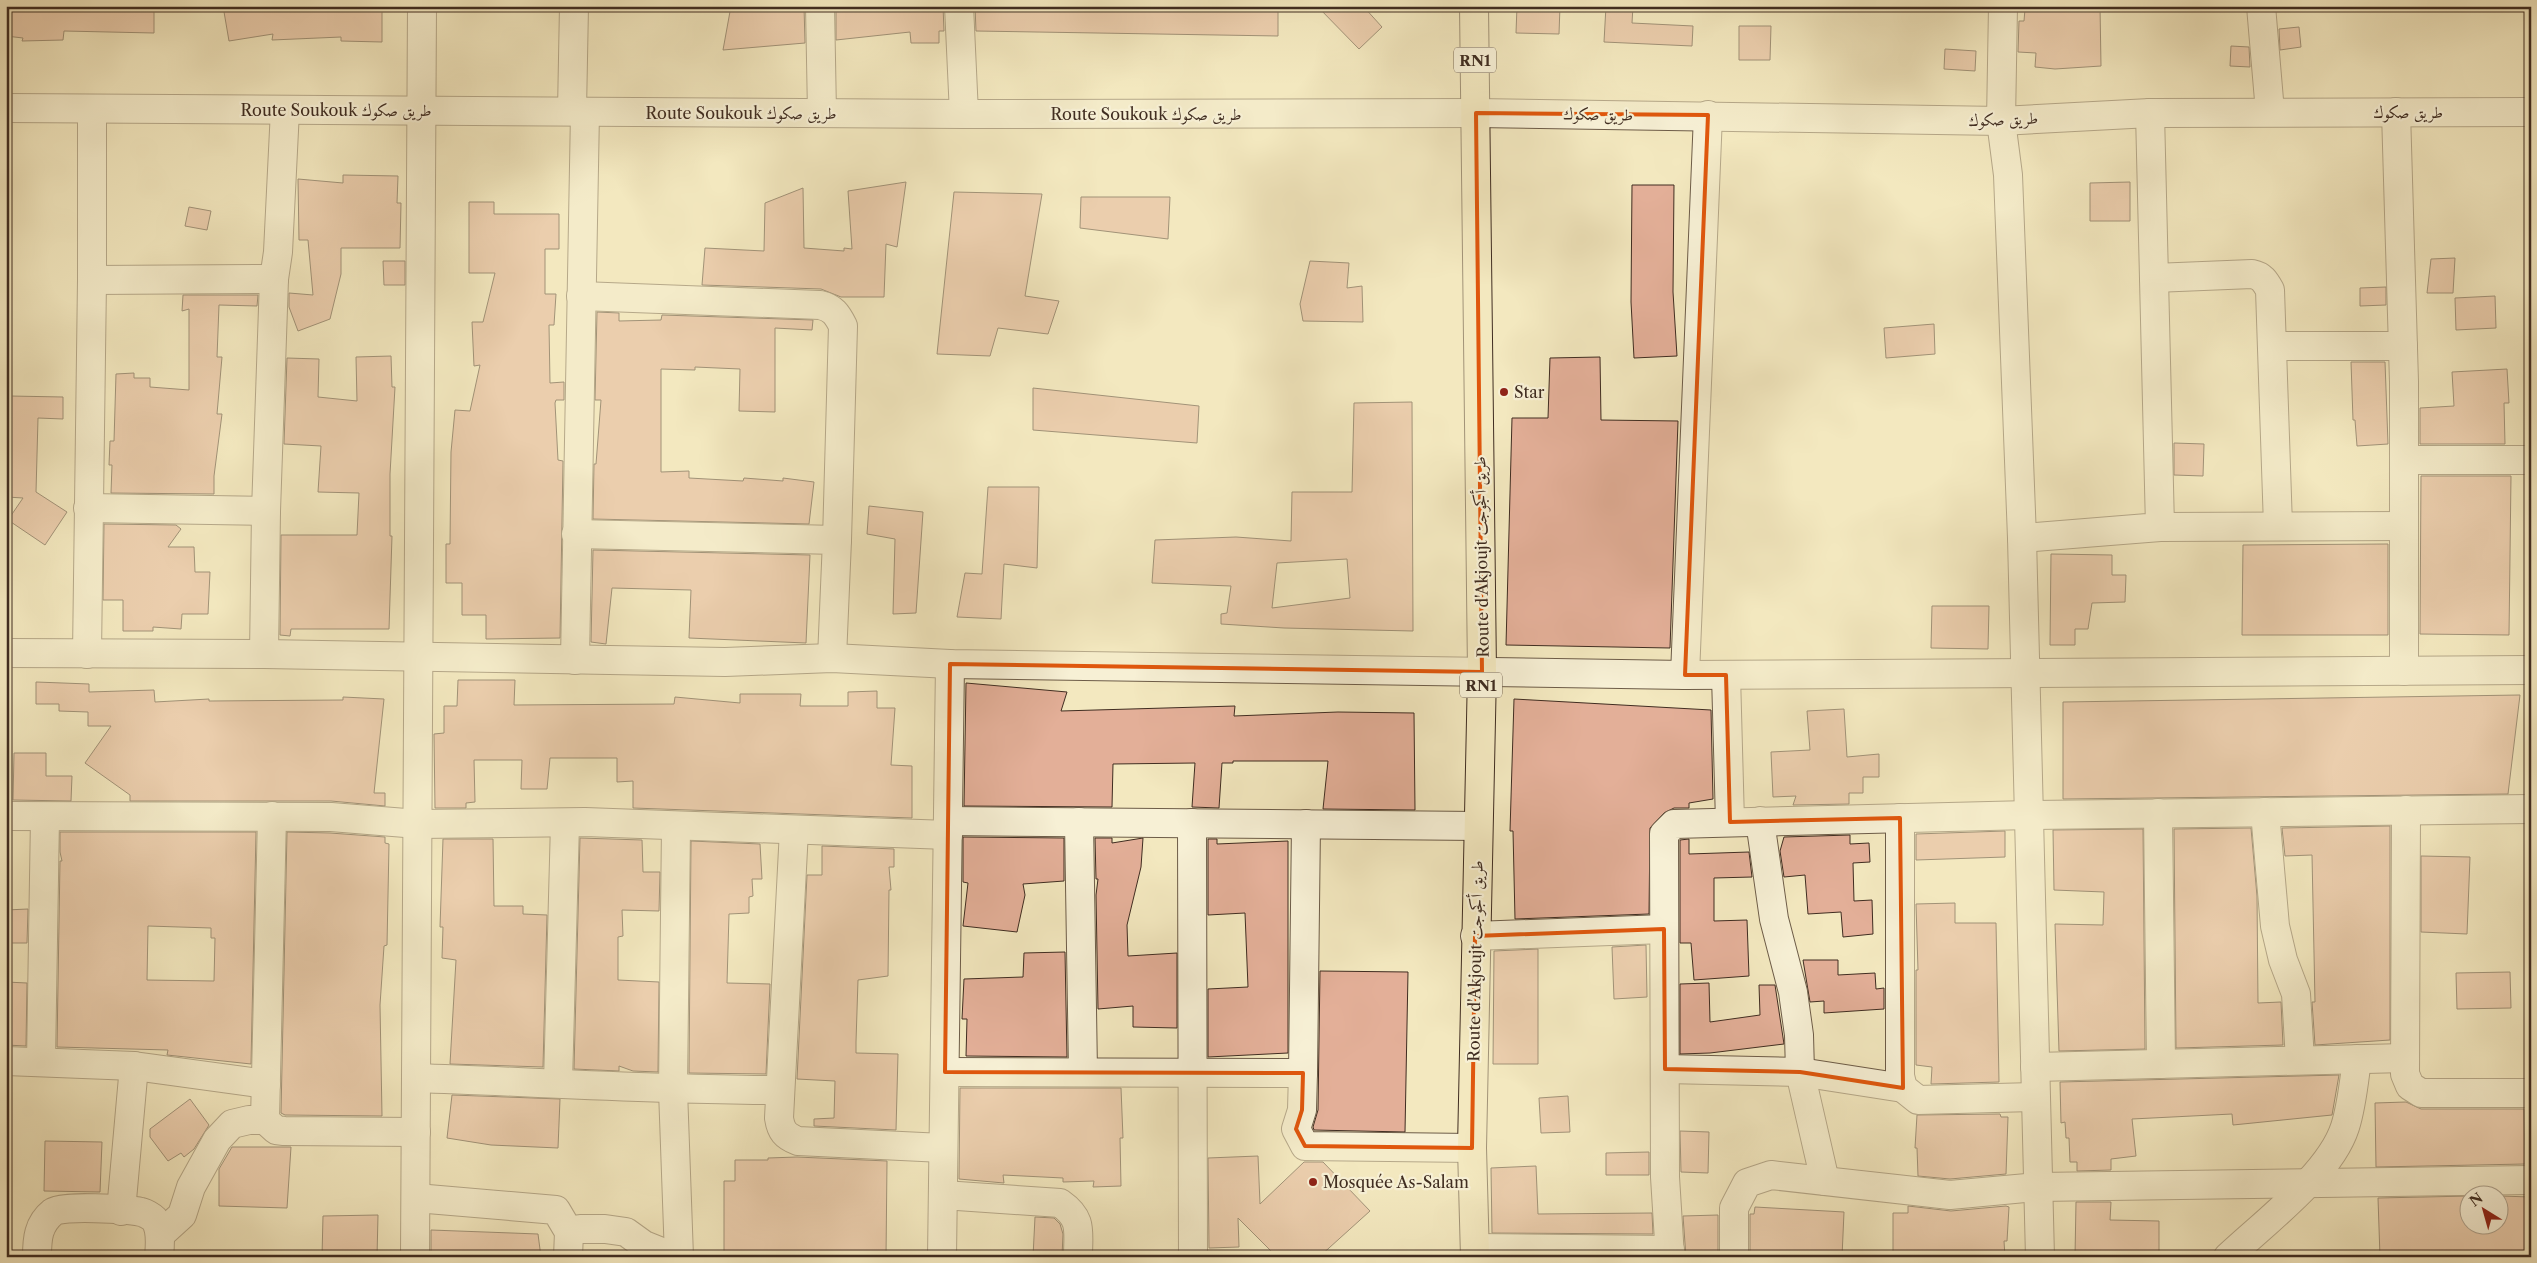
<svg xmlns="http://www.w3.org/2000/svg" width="2537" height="1263" font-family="'Libre Caslon Text',Amiri,serif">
<rect width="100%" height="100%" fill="#f3e8bf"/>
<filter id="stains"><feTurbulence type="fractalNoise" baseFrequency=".004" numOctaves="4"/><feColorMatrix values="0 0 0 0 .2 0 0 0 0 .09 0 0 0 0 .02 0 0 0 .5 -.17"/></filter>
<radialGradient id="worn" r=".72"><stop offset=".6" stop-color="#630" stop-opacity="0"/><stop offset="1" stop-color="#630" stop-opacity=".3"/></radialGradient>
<g fill="#e3af98" stroke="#402d21" fill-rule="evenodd">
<polygon points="6,6 154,6 154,33 64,31 63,40 22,41 23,38 6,36"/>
<polygon points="223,6 382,6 382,42 341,41 341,37 272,40 273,34 229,41"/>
<polygon points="731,6 804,6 805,43 723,50"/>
<polygon points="836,6 943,6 944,31 939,31 939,43 911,43 910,32 836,40"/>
<polygon points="975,6 1278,6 1278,36 976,31"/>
<polygon points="1317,6 1363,6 1382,27 1359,49"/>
<polygon points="1517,6 1560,6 1559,34 1516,33"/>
<polygon points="1606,6 1633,6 1632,23 1693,26 1692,46 1604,42"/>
<polygon points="2100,7 2101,66 2055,69 2035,67 2036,53 2018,52 2019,21 2024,21 2025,9"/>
<polygon points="1739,26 1771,26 1770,60 1739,60"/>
<polygon points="2299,27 2301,47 2280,50 2279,29"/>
<polygon points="2231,46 2249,47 2250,67 2230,66"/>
<polygon points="1945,49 1976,51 1975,71 1944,69"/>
<polygon points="343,175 398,176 397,203 401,203 400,248 341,248 341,274 330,319 298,331 289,307 289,293 313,295 308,240 299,240 298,179 343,183"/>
<polygon points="906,182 897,247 886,244 884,297 841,297 821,289 702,285 705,248 764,251 765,203 803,188 804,248 844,251 844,248 852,249 848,191"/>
<polygon points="2130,182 2130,221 2090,221 2090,183"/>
<polygon points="1632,185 1674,185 1673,292 1677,356 1634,358 1631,302"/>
<polygon points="954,192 1042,194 1025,296 1059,301 1048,334 998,328 990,356 937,354"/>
<polygon points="1081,197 1170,197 1168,239 1080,228"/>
<polygon points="469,202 494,202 494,214 559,214 559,249 545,249 545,294 556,294 554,325 549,325 550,383 564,382 564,400 556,400 555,403 558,460 563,461 560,638 486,639 486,615 462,615 462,583 446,583 446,544 450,544 451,452 455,410 470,411 480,365 474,366 472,322 483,322 495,273 469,273"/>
<polygon points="189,207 211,211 207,230 185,226"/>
<polygon points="2455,258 2453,293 2427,293 2431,259"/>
<polygon points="383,261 405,261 405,285 384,285"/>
<polygon points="1310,261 1349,263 1347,288 1362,286 1363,322 1303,321 1300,304"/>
<polygon points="2386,287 2386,305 2360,306 2360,288"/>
<polygon points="183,295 258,295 257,306 219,305 217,357 222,357 217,414 222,414 214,476 214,494 111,493 112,465 109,465 110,441 114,441 116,374 134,373 134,378 150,378 150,387 189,390 189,309 182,311"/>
<polygon points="2495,296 2496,328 2456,330 2455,298"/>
<polygon points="597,312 619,313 619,321 661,320 662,315 813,320 812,330 775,328 775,412 739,411 740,369 695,367 695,370 661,369 661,472 689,471 689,478 743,481 744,478 783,481 783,478 814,482 809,524 593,519 594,464 596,464 601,400 595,400"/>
<polygon points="1934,324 1935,354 1886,358 1884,328"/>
<polygon points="391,356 392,387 395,387 390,474 390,536 392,536 389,629 291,629 290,636 280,635 281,535 357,535 359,493 318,492 321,446 284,444 287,358 319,359 318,397 357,401 356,357"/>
<polygon points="1600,357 1601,420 1678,421 1670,648 1506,645 1512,418 1548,418 1550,358"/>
<polygon points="2351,362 2385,362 2388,444 2357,446 2355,420 2353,420"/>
<polygon points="2507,369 2509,403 2504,403 2505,444 2420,444 2420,408 2454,406 2452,372"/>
<polygon points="1033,388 1199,406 1197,443 1033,430"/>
<polygon points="10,396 63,397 63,419 38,418 36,492 67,512 45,545 8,520 23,498 7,497"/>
<path d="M1412,402L1413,631L1284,628L1221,624V614L1227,613L1231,586L1152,583L1155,540L1236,537L1291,541L1292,492H1352L1354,403ZM1347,559L1350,598L1272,608L1277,563Z"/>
<polygon points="2174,443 2204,444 2203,476 2174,475"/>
<polygon points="2421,476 2511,476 2509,635 2420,634"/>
<polygon points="988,487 1039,487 1037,568 1004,564 1001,619 957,617 965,573 982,574"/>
<polygon points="869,506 923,512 916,613 893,614 895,539 867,534"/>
<polygon points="104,524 176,525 181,529 168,547 194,547 195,572 210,572 208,614 182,614 181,629 153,627 153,631 123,631 123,600 103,600"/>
<polygon points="2388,544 2388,635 2242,635 2243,545"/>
<polygon points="593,550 810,555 806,643 689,638 691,590 612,588 606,644 591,642"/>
<polygon points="2051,554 2112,555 2112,575 2126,575 2125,602 2092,603 2088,629 2075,629 2075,645 2050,645"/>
<polygon points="1932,606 1989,606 1988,649 1931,648"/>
<polygon points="458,680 515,680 514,705 674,704 675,697 740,703 740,694 801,694 800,706 848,706 848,692 877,691 877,708 895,708 891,765 912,766 912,818 633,808 633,781 617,782 617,758 550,758 547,789 521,789 522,760 474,760 475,802 466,803 466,808 435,808 434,734 444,733 444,706 457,706"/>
<polygon points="36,682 89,684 89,692 154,690 155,702 209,699 209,701 343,700 343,697 384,699 374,793 385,793 385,806 331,801 130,801 130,795 85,763 111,726 88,726 88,712 59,711 59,704 36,704"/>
<polygon points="966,683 1067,692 1061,711 1235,706 1234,716 1338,712 1414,713 1415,810 1323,809 1328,761 1233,761 1233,763 1222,763 1219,808 1192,807 1195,763 1113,764 1112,807 964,806"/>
<polygon points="2520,695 2508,794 2063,799 2063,702"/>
<polygon points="1514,699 1711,710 1713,799 1689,803 1689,808 1674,808 1664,813 1650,828 1649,914 1515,919 1513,831 1510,831"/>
<polygon points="1844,709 1847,757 1879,754 1879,777 1863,777 1863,793 1849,793 1849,804 1793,805 1796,796 1773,797 1771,752 1810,750 1807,711"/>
<polygon points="14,753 46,753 46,776 72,776 71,801 13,800"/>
<polygon points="2390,826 2390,1040 2315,1045 2312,1002 2315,1002 2312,855 2285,856 2282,828"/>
<polygon points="2251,828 2257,896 2258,1003 2281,1002 2283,1045 2176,1048 2174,829"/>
<polygon points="2143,829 2145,1049 2059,1051 2055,924 2103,925 2104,892 2054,890 2053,830"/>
<polygon points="2005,831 2005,857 1916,860 1916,834"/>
<path d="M60,832H256L251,1064L167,1055L168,1050L57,1047L60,861H62L60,852ZM148,926L211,928V938H215L214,981L147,980Z"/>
<polygon points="287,832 330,833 385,837 385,843 389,844 387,945 384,946 380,1005 382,1116 285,1115 281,1113"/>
<polygon points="1850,835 1850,844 1869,843 1870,862 1853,863 1854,901 1872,900 1873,934 1843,937 1841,912 1808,914 1805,875 1784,877 1780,851 1784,837"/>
<polygon points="963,837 1064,838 1064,881 1023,884 1025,895 1017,932 963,926 968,883 963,882"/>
<polygon points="580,838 642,840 643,872 660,872 659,911 622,910 623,936 618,937 618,980 659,982 658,1072 633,1071 619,1066 619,1071 574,1069"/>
<polygon points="1095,838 1112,838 1112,843 1143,838 1141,867 1127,925 1128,956 1177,953 1177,1028 1133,1027 1133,1006 1098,1009 1096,895 1098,879 1096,879"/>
<polygon points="443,839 493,839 494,906 523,906 523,914 547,915 543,1067 450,1064 456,960 442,958 443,927 440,927"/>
<polygon points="1208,839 1217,839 1217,844 1288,841 1288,1053 1208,1057 1208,989 1248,987 1245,913 1208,915"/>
<polygon points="1689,839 1689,854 1749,852 1752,877 1714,878 1714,921 1747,920 1749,976 1694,980 1691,943 1680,943 1680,840"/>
<polygon points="691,841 760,844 762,879 752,879 753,896 749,897 749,913 729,914 727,983 770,984 766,1074 689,1073"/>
<polygon points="822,846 894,849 894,867 889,867 891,890 889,890 888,976 858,980 856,1042 856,1053 898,1054 896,1130 814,1126 814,1119 834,1118 835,1081 797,1079 807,875 822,875"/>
<polygon points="2421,856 2470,857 2467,934 2421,932"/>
<polygon points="1955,903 1955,923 1996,923 1999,1082 1931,1084 1932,1067 1916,1065 1916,970 1918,970 1916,904"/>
<polygon points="28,909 27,943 6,943 6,910"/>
<polygon points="1646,945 1647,997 1614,999 1612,947"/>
<polygon points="1538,949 1538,1064 1493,1064 1494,951"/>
<polygon points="1065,952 1067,1057 966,1056 967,1019 962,1019 964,979 1023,977 1024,953"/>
<polygon points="1803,960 1838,960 1838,975 1875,973 1876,989 1884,988 1884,1009 1824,1013 1824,1001 1810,1002"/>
<polygon points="1320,971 1408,972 1405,1132 1314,1130 1313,1127 1318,1110"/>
<polygon points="2510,972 2511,1008 2457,1009 2456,973"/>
<polygon points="6,982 27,983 26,1046 6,1045"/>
<polygon points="1709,983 1710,1022 1760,1015 1759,985 1775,985 1784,1044 1710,1053 1680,1054 1680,984"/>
<polygon points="2339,1075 2332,1115 2233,1125 2232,1114 2132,1119 2136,1156 2111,1159 2111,1170 2077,1171 2077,1162 2070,1162 2069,1138 2066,1138 2065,1122 2061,1123 2060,1082"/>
<polygon points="960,1088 1121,1088 1123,1138 1120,1138 1121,1186 1093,1187 1094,1181 1063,1182 1063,1178 1003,1175 1004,1183 959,1179"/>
<polygon points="452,1095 560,1099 558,1148 491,1145 447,1138"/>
<polygon points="1568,1096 1570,1132 1541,1133 1539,1098"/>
<polygon points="190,1099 209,1125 194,1149 184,1157 181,1153 168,1161 150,1137 150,1129"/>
<polygon points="2406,1102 2421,1109 2524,1109 2525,1164 2376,1167 2375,1103"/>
<polygon points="2000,1114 2001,1117 2008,1117 2006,1174 1950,1179 1918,1176 1917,1148 1915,1148 1917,1115"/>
<polygon points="1680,1131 1709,1132 1708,1173 1681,1172"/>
<polygon points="45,1141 102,1142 100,1192 44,1191"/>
<polygon points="232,1147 291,1147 287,1208 219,1206 219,1169"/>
<polygon points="1649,1152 1649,1175 1606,1175 1606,1153"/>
<polygon points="1258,1156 1260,1204 1304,1162 1323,1162 1370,1211 1319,1257 1277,1257 1238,1218 1239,1247 1209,1248 1208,1158"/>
<polygon points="797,1157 887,1161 886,1257 724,1257 724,1181 735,1181 735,1160 768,1160 768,1158"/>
<polygon points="1536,1166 1538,1214 1652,1213 1653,1234 1492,1233 1491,1168"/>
<polygon points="2470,1196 2470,1226 2500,1226 2500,1196 2531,1197 2531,1257 2380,1257 2378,1198"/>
<polygon points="2076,1202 2111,1202 2110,1220 2159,1221 2159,1257 2075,1257"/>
<polygon points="1908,1206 1951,1211 2006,1206 2009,1207 2007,1241 2004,1241 2005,1257 1893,1257 1893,1213 1908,1213"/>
<polygon points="1755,1207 1844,1212 1842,1257 1750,1257 1750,1214 1754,1214"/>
<polygon points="378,1215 377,1257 322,1257 323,1216"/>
<polygon points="1718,1215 1718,1257 1686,1257 1683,1216"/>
<polygon points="1035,1217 1054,1218 1060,1224 1063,1234 1062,1257 1033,1257"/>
<polygon points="431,1230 538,1234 541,1257 431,1257"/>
</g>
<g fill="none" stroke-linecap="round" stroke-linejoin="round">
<defs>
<g id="minor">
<polyline points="820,6 822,113"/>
<polyline points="959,6 964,114"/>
<polyline points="2003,6 2001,121 2008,175 2022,538 2040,1257"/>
<polyline points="2261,6 2270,112"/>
<polyline points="6,108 964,114 1476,113 2001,121 2150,113 2531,112"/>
<polyline points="572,111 574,6"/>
<polyline points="2396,112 2404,382 2404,671"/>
<path d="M2154,278L2252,274C2262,276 2265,281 2270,290L2278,526"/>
<polyline points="92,280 274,279"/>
<path d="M581,296L820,305C833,308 837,314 843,326L837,540"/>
<polyline points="2272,346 2403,346"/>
<polyline points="2404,460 2531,460"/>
<polyline points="88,508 266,511"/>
<polyline points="2160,527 2404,526"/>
<polyline points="576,534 837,540 832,658"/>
<polyline points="2022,538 2160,527 2150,113"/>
<polyline points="6,653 264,654 725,662 832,658 950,664 1685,675 2531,670"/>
<polyline points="87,654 92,280 92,109"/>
<polyline points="264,654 266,511 274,279 278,252 285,110"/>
<polyline points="575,660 585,112"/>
<polyline points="1685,675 1708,115"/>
<polyline points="1726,675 1730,822"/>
<polyline points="2406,810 2405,1074 2410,1086 2421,1093 2531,1093"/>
<polyline points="2265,812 2275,926 2283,960 2296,994 2300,1060"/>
<polyline points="2158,813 2161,1064"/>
<polyline points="6,816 331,817 418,824 585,822 948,835"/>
<polyline points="272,816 265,1120 276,1130 284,1131 416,1132"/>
<polyline points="1900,818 1900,1076 1903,1088 1918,1100 2035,1097"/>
<polyline points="948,821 1477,826"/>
<polyline points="1760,821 1774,919 1793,992 1799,1035 1800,1072 1825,1181"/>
<polyline points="1079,822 1083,1072"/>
<polyline points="1192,823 1193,1257"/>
<polyline points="1306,824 1303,1073 1302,1110 1296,1129 1305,1146 1472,1148"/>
<polyline points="676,826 673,1090 679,1257"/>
<path d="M794,830L779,1118C781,1131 785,1136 798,1141L943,1148"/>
<polyline points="1475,936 1664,929"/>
<polyline points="6,1061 134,1066 266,1084"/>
<polyline points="41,1062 45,817"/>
<polyline points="2035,1067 2405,1058"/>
<polyline points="1665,1069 1800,1072 1903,1088"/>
<polyline points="945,1072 1303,1073"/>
<path d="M416,1078C538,1082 659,1090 780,1090"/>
<polyline points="558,1083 565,823"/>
<path d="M943,1195L1060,1203C1083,1219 1078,1231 1078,1257"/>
<polyline points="416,1198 556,1210 569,1232 568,1257"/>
<polyline points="121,1211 134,1066"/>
<polyline points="569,1232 580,1229 605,1229 626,1232 644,1245 674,1257"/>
<polyline points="160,1235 182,1215 191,1187 217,1140 232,1124 249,1120 265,1120"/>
<polyline points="1475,1248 1670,1250"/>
<path d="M37,1257C37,1239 38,1224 53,1212C61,1205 128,1209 141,1212C144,1212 152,1217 154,1219C162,1229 160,1245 159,1257"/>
<polyline points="415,1257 422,6"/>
<polyline points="942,1257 950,664"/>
<polyline points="1670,1257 1665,1177 1664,834 1674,824 2029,815 2531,809"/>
<polyline points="1734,1257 1734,1208 1747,1183 1771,1175 1950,1195 2037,1187 2531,1180"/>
<path d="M2228,1257C2264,1223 2330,1174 2345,1127C2352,1105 2354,1081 2357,1059"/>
</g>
<polyline id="highway" points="1474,6 1482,672 1472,1148 1475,1257"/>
</defs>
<use href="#minor" stroke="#6d5c48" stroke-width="30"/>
<use href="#highway" stroke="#402d21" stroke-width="30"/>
<use href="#minor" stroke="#f7f0d5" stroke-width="28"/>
<use href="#highway" stroke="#f3e8bf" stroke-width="28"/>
</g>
<path d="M0 0H2537V1263H0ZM1476,113L1708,115L1685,675H1726L1730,822L1900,818L1903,1088L1800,1072L1665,1069L1664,929L1475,936L1472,1148L1305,1146L1296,1129L1302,1110L1303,1073L945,1072L950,664L1482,672Z" fill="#f3e8bf" fill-opacity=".55" fill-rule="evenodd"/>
<path fill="none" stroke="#e0570d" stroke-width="4" stroke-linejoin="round" d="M1476,113L1708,115L1685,675H1726L1730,822L1900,818L1903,1088L1800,1072L1665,1069L1664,929L1475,936L1472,1148L1305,1146L1296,1129L1302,1110L1303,1073L945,1072L950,664L1482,672Z"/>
<g fill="#8f2418" stroke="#f7f0d5" stroke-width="2">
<circle cx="1504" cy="392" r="5"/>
<circle cx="1313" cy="1182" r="5"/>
</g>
<g text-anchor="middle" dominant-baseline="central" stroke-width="4.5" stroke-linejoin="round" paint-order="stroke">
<g fill="#f7f0d5" stroke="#776857" stroke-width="1">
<rect x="1454" y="47.5" width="42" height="25" rx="4"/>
<rect x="1460" y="672.5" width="42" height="25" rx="4"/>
</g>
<g font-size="15" font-weight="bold" fill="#402d21">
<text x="1475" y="60">RN1</text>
<text x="1481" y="685">RN1</text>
</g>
<g font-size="16" fill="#402d21" stroke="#f7f0d5">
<text x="336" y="110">Route Soukouk طريق صكوك</text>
<text x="2408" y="112">طريق صكوك</text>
<text x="741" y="113">Route Soukouk طريق صكوك</text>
<text x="1146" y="114">Route Soukouk طريق صكوك</text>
<text transform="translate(1598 114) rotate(1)">طريق صكوك</text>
<text transform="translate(2003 119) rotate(-2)">طريق صكوك</text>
<text transform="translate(1481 557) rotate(-91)">Route d'Akjoujt طريق أكجوجت</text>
<text transform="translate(1475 961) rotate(-89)">Route d'Akjoujt طريق أكجوجت</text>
</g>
<g font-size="16" fill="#402d21" stroke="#f7f0d5" text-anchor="start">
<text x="1514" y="392">Star</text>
<text x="1323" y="1182">Mosquée As-Salam</text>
</g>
</g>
<rect width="2537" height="1263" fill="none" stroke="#f3e8bf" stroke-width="25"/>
<rect x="8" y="8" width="2522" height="1248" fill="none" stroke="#402d21" stroke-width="2.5"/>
<rect x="12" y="12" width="2512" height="1238" fill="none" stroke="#402d21"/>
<g transform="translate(2484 1210) rotate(323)"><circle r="24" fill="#f7f0d5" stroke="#aea28d"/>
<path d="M0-4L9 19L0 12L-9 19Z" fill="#8f2418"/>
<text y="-8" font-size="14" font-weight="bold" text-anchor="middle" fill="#402d21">N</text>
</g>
<rect width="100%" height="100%" filter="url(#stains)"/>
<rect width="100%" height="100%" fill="url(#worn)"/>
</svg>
